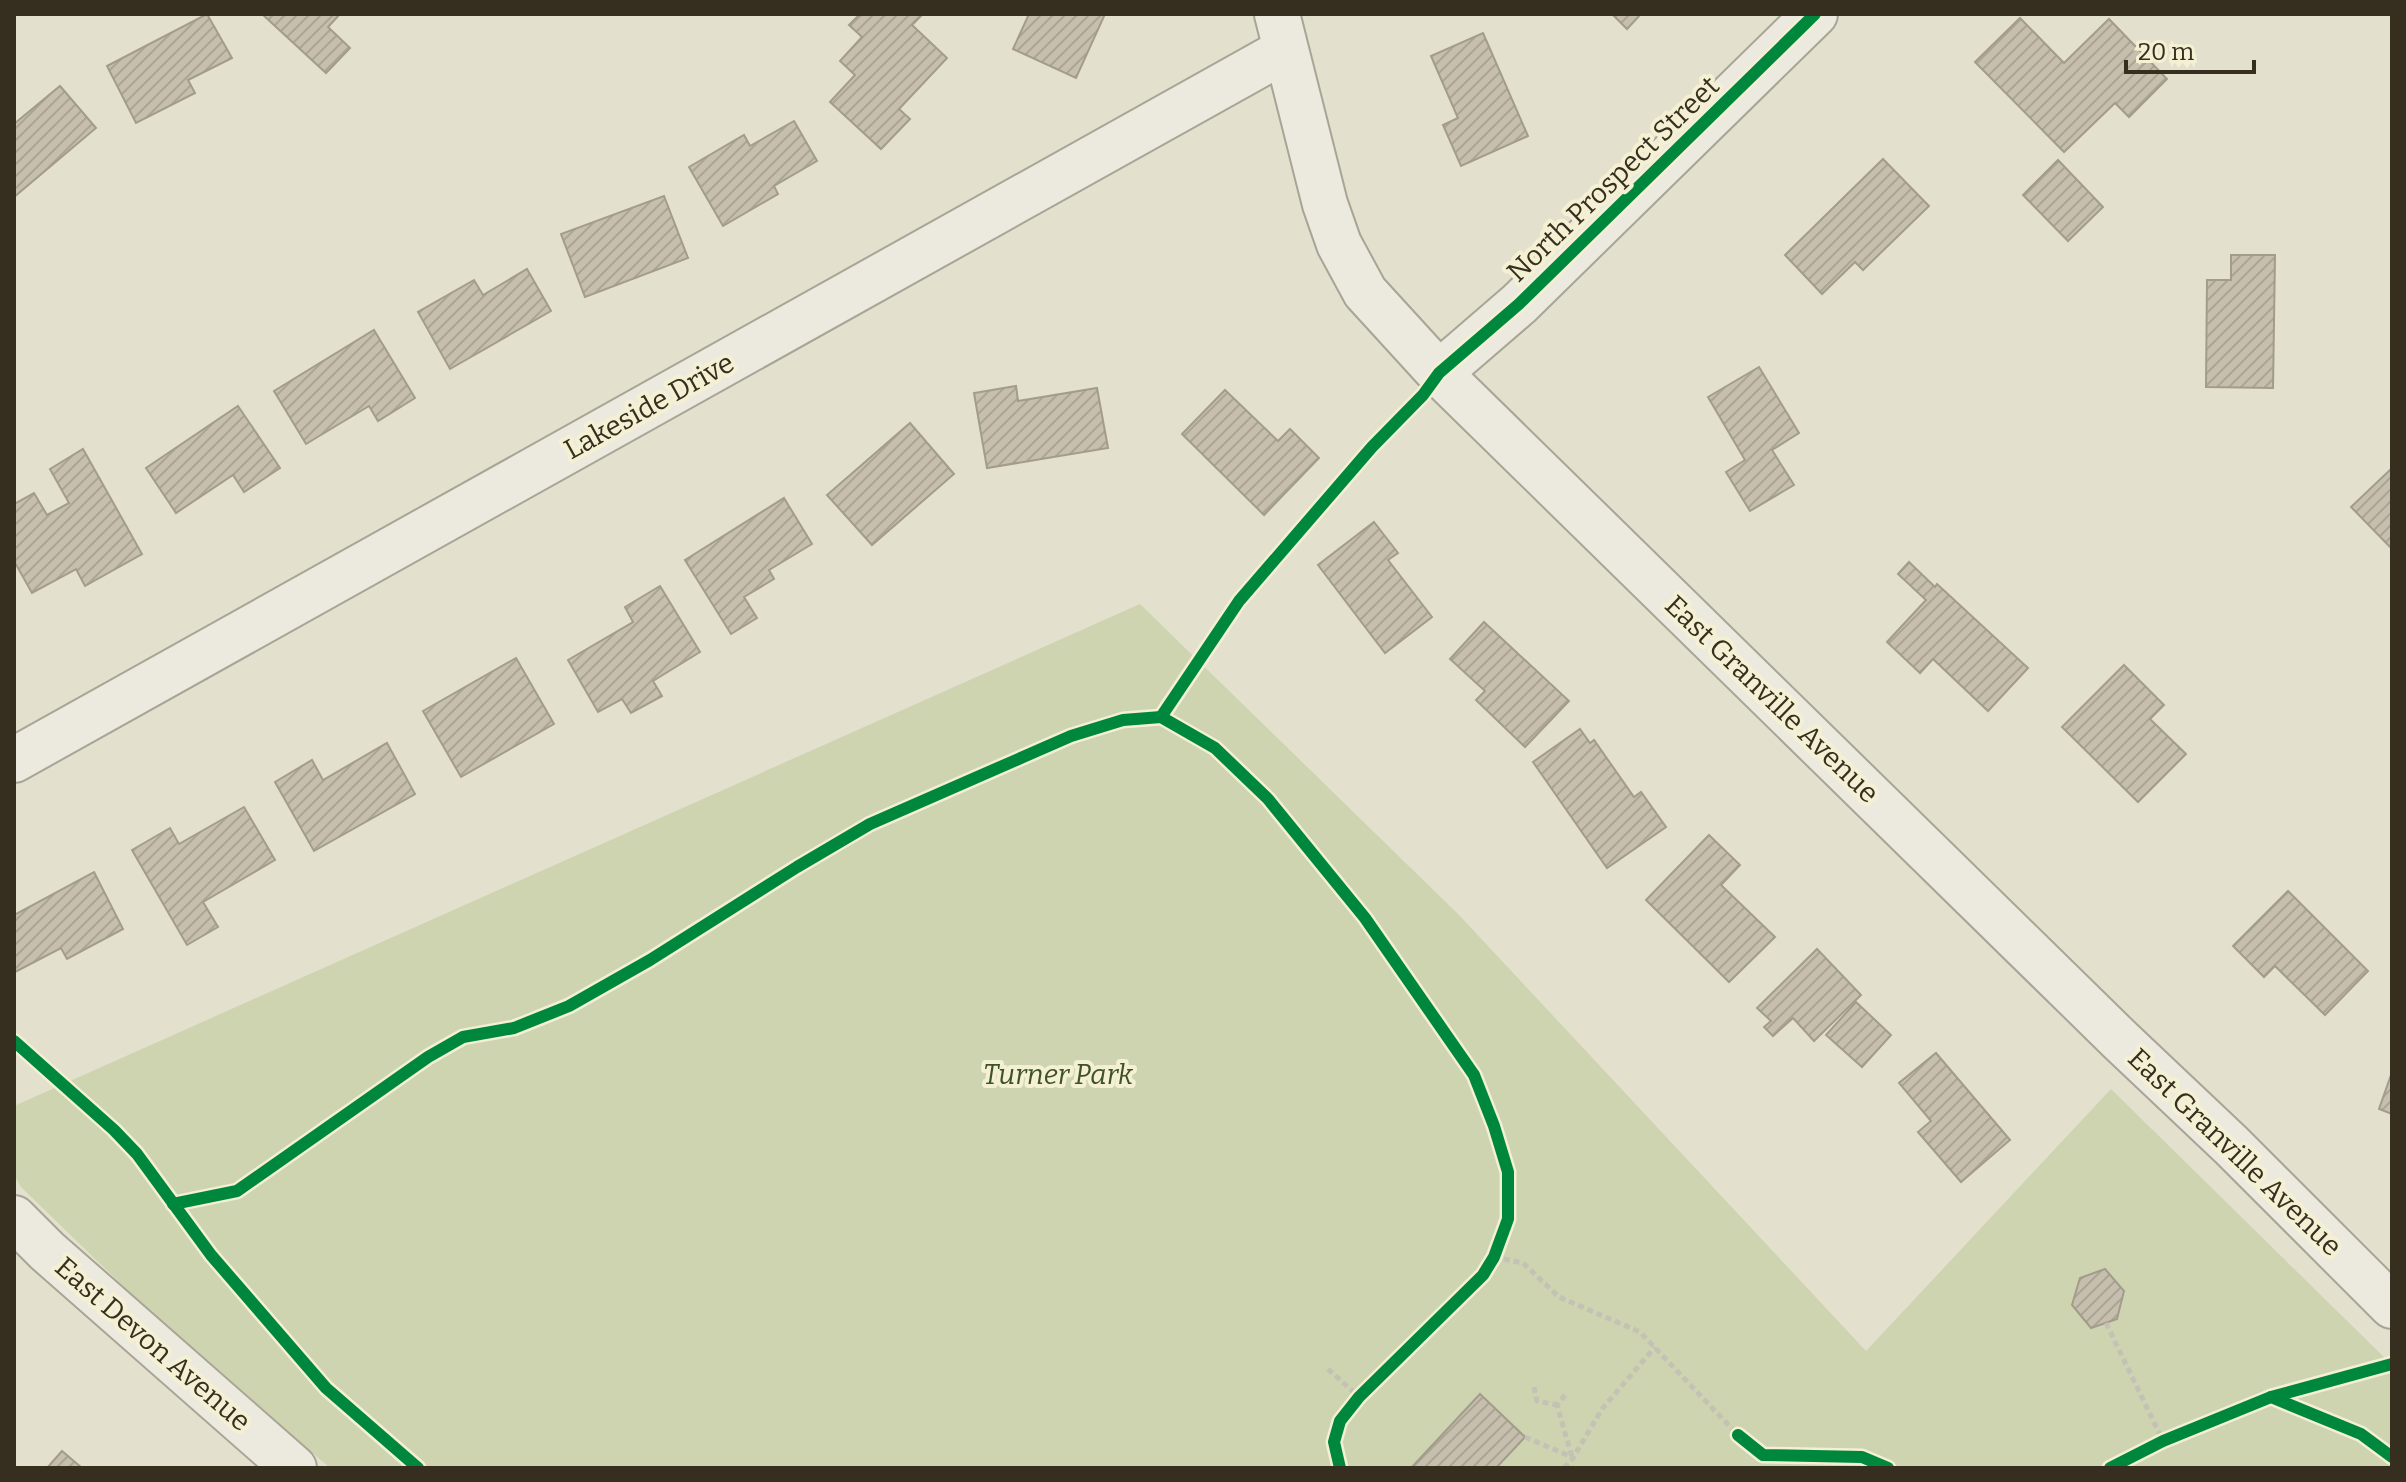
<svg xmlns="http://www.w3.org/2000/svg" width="2406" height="1482" font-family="Bitter,serif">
<defs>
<pattern id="building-hatch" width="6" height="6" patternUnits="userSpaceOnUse" patternTransform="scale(2)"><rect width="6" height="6" fill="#c7bfae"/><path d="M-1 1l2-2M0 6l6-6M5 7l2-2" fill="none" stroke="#aca495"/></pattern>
</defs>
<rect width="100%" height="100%" fill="#e3e0cd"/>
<polygon fill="#ced4b0" points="1140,604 1459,915 1866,1351 2111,1089 2392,1365 2392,1468 330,1468 155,1317 21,1187 14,1175 14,1106"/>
<g fill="url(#building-hatch)" stroke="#a39c8c" stroke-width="2">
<polygon points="207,14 232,58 188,80 195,93 136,123 107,66"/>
<polygon points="262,14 340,14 328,27 350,48 326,73"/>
<polygon points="860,14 923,14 912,25 947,58 899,109 910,119 881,149 830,102 855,75 840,61 862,37 849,25"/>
<polygon points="1029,14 1105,14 1076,78 1013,49"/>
<polygon points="1612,14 1641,14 1627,29"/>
<polygon points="2020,18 2064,63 2109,19 2167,79 2129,117 2115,103 2064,152 1975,62"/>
<polygon points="1483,33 1528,136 1461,166 1443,125 1458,118 1431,56"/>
<polygon points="60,86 96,128 14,197 14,124"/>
<polygon points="794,121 817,161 774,186 778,194 723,226 689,167 744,135 750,146"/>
<polygon points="1883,159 1929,206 1863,270 1855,262 1822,294 1785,255"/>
<polygon points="2058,160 2103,207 2068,241 2023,195"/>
<polygon points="664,196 688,258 585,297 561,234"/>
<polygon points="2231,255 2275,255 2273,388 2206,387 2207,280 2231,280"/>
<polygon points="527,269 551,311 450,369 418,312 474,280 483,295"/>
<polygon points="374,330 415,398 378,421 369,406 306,444 274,391"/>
<polygon points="1759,367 1799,433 1772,450 1794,485 1750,511 1726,472 1745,460 1708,397"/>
<polygon points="1016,386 1018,401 1097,388 1108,448 987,468 974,393"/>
<polygon points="1225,390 1278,441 1290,429 1319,458 1264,515 1182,434"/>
<polygon points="238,406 280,468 244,492 233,475 176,513 146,468"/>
<polygon points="910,423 954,474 872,545 827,495"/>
<polygon points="83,449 142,554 85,586 76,569 32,593 14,561 14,504 34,493 47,515 69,503 50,469"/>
<polygon points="2392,468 2392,549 2351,507"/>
<polygon points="784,498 812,544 769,570 774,579 744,597 757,618 731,634 685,560"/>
<polygon points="1374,522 1398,553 1388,560 1432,617 1385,653 1318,565"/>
<polygon points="1909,562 1935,587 1937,584 2028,668 1988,711 1933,659 1920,673 1887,642 1926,600 1898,574"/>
<polygon points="660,586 700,652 653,681 662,696 631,713 622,699 598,712 568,660 633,622 625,607"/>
<polygon points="1484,622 1569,701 1525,747 1476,700 1485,691 1450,659"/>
<polygon points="516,658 554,724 461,777 423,711"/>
<polygon points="2124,665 2164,705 2150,719 2186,754 2138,802 2062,727"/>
<polygon points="1580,729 1590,743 1594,740 1634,797 1641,792 1666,827 1607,868 1533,762"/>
<polygon points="387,743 415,794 314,851 275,782 312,760 323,780"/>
<polygon points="244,807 275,860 203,902 218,927 187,945 132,850 170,828 179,844"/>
<polygon points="1709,835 1740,865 1721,885 1775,937 1729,982 1646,900"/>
<polygon points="94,872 123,929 67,959 61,948 15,972 14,915"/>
<polygon points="2288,891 2368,971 2325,1015 2275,966 2264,977 2233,946"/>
<polygon points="1817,949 1861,995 1814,1041 1793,1018 1773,1036 1764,1027 1771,1021 1757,1008"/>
<polygon points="1856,1002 1891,1035 1862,1067 1826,1035"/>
<polygon points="1936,1053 2010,1140 1961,1182 1918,1132 1931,1121 1899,1083"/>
<polygon points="2392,1072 2392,1114 2379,1109"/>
<polygon points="2105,1269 2124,1291 2117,1319 2091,1328 2072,1305 2080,1278"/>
<polygon points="1480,1394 1525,1437 1496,1468 1411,1468"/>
<polygon points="62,1451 82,1468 47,1468"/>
</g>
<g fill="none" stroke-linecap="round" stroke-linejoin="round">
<defs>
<g id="minor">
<polyline points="1277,14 1325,204 1339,244 1365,292 1439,373 2121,1041 2231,1145 2392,1306"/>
<polyline points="1439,373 1519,304 1815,14"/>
<polyline points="14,760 1284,51"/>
<polyline points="14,1218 47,1251 294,1468"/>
</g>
</defs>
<use href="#minor" stroke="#a8a496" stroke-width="48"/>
<g stroke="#c4c1b5" stroke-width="5" stroke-dasharray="6 4" stroke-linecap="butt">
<polyline points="1161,717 1239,601 1372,447 1413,405"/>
<polyline points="1494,1257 1523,1263 1559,1297 1640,1332 1738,1435"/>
<polyline points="2106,1323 2163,1441"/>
<polyline points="1328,1369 1359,1397"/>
<polyline points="1534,1387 1537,1401 1557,1405"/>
<polyline points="1565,1395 1557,1405 1572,1457"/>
<polyline points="1525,1437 1572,1457"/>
<polyline points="1564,1468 1573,1458 1602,1409 1655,1347"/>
</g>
<use href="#minor" stroke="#ece9de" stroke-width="44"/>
<defs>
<g id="cycleway">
<polyline points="1161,717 1239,601 1372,447 1423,395 1439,373 1519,304 1815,14"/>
<polyline points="14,1041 114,1130 137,1154 211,1255 326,1388 418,1468"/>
<polyline points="173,1204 237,1191 428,1057 463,1037 514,1028 569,1006 650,960 797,867 870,824 1071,736 1123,720 1161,717 1215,748 1268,799 1365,918 1474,1075 1494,1126 1508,1172 1508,1219 1494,1257 1483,1275 1359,1397 1340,1421 1334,1442 1340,1468"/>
<polyline points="2271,1397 2361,1434 2392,1457"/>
<polyline points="1738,1435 1763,1455 1862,1457 1888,1468"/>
<polyline points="2110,1468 2163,1441 2271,1397 2392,1364"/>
</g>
</defs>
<use href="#cycleway" stroke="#f4f0d3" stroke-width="17"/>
<use href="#cycleway" stroke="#00873e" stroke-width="12"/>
</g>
<g text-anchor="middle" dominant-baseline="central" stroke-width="8" stroke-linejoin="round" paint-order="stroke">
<g font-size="28" fill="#362e1e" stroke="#f4f0d3">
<text transform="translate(1613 179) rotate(-44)">North Prospect Street</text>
<text transform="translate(649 406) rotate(-29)">Lakeside Drive</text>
<text transform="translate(1772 699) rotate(44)">East Granville Avenue</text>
<text transform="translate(2235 1152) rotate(44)">East Granville Avenue</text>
<text transform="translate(153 1344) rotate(41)">East Devon Avenue</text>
</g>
<g font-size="28" font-style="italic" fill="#3f5226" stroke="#f4f0d3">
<text x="1058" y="1074">Turner Park</text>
</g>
</g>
<rect width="2406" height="1482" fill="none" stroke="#362e1e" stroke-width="32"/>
<path d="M2126 60v12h128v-12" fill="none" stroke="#362e1e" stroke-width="4"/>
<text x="2138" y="60" font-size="24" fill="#362e1e" stroke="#f4f0d3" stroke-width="6" paint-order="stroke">20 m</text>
</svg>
